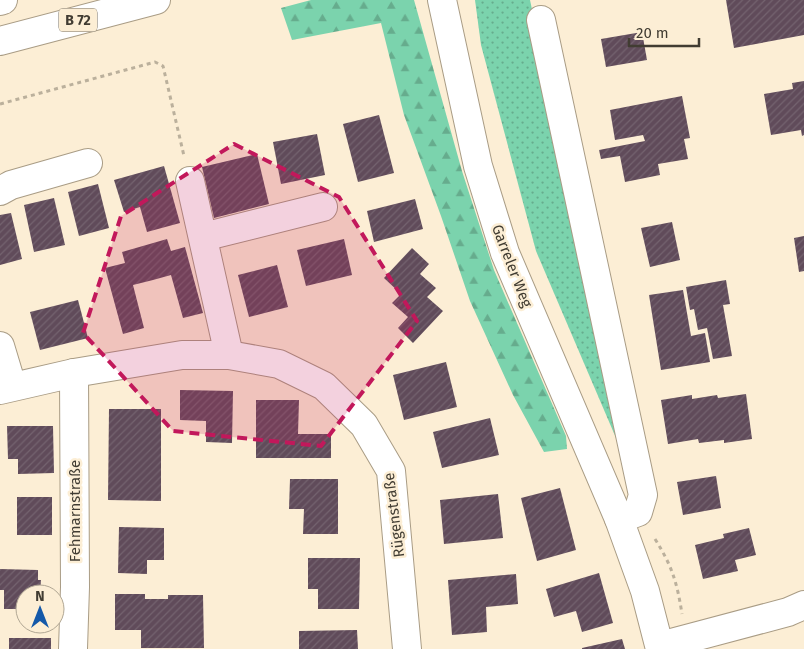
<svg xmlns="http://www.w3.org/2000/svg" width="804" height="649" font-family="'Fira Sans',sans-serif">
<defs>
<pattern id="grass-dots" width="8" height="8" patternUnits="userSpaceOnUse" patternTransform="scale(1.25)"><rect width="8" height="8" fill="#7bd3ad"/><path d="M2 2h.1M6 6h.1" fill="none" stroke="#66ac8d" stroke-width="1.8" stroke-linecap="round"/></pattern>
<pattern id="forest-firs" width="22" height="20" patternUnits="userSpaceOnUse" patternTransform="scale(1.25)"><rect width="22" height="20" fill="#7bd3ad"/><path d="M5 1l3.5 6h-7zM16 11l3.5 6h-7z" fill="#66ac8d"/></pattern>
<pattern id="building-hatch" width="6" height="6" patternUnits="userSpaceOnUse" patternTransform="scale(1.25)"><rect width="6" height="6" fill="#604b5a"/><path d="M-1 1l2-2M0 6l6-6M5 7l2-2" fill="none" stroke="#74636f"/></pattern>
</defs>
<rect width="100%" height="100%" fill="#fceed5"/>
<polygon fill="url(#grass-dots)" points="475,0 530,0 624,444 619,445 536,251 481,45"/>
<polygon fill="url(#forest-firs)" points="311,0 414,0 462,171 494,270 566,436 567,449 544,452 513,395 470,301 441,216 404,115 381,23 292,40 281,8"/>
<g fill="url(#building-hatch)">
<polygon points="726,0 804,0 804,35 734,48"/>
<polygon points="642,32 647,60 606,67 601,39"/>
<polygon points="804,81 804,135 802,136 801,130 771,135 764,94 793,89 792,83"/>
<polygon points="682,96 690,138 684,139 688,159 658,164 660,175 625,182 620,156 601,159 599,150 645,141 643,135 615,140 610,110"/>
<polygon points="379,115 394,173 358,182 343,124"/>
<polygon points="317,134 325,175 281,184 273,142"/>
<polygon points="257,154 269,204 214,218 202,167"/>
<polygon points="164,166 180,223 147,232 140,207 124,212 114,180"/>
<polygon points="98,184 109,228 79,236 68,192"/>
<polygon points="54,198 65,245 34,252 24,205"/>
<polygon points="415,199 423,229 374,242 367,211"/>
<polygon points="11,213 22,259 0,265 0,215"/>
<polygon points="672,222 680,260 650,267 641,228"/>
<polygon points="804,236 804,271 799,272 794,238"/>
<polygon points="167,239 171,251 185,247 203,313 183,318 171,275 153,280 133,285 144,328 123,334 105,268 125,263 122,252"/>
<polygon points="344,239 352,275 306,286 297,250"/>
<polygon points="412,248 429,264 420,274 436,288 427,297 443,311 413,343 398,328 408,317 392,303 401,294 384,278"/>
<polygon points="277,265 288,307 249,317 238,275"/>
<polygon points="726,280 730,304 723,305 732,356 713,359 707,328 698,330 694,309 690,310 686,287"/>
<polygon points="683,290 691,336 705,333 710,362 661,370 649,295"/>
<polygon points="78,300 88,338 40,350 30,312"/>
<polygon points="446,362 457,407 404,420 393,375"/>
<polygon points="180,390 233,391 232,443 206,442 206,421 180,420"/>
<polygon points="746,394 752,439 724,443 724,440 699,443 698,439 668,444 661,400 692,395 692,399 717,395 718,398"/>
<polygon points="256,400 299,400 298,434 331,434 331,458 256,458"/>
<polygon points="109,409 161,409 161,501 108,500"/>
<polygon points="490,418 499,455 442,468 433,432"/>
<polygon points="7,426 53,426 54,473 18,474 18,459 8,459"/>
<polygon points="716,476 721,508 683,515 677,482"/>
<polygon points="290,479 338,479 338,534 303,534 304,509 289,509"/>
<polygon points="560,488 576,550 537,561 521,498"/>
<polygon points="498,494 503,538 444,544 440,500"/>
<rect x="17" y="497" width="35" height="38"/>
<polygon points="119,527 164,528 164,560 147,560 147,574 118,573"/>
<polygon points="749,528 756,555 735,560 738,571 703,579 695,545 724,538 723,534"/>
<polygon points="308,558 360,558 359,609 318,609 318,589 308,589"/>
<polygon points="0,569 38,570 38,580 41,580 40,594 25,594 25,609 4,609 4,590 0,590"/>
<polygon points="599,573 613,623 582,632 576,611 554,617 546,589"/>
<polygon points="516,574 518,604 486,607 487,632 452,635 448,580"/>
<polygon points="115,594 145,594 145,599 168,599 168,595 203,595 204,648 141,648 141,630 115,630"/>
<polygon points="357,630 358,649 299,649 299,631"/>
<rect x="9" y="638" width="42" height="11"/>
<polygon points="622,639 625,649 582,649 582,648"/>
</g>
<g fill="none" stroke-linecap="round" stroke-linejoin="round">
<defs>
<g id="minor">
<polyline points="442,0 478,166 505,253 619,519 645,591 660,649"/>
<polyline points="541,20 643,495 638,512 619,519"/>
<polyline points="190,181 229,355"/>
<polyline points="0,191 11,185 88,163"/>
<polyline points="203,237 323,207"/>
<polyline points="0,346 12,386"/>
<polyline points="0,390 74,373 182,355 229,355 279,364 324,386 364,425 391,471 407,649"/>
<polyline points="660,646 788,612 804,605"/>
<polyline points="73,649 75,587 74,373"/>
</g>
<g id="highway">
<polyline points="0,1 3,0"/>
<polyline points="0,41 156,0"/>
</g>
</defs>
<use href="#minor" stroke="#a99c85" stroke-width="30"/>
<use href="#highway" stroke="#a99c85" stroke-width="30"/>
<g stroke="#bbb09c" stroke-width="3" stroke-dasharray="4 4" stroke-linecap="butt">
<polyline points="0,104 155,62 163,66 184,156"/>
<path d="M655,539C672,566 677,582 682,614"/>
</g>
<use href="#minor" stroke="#fff" stroke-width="28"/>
<use href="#highway" stroke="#fff" stroke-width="28"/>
</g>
<path fill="#c2185b" fill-opacity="0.2" stroke="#c2185b" stroke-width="4" stroke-dasharray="10 6" stroke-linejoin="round" d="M234,144L339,197L417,321L321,446L173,431L83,333L121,216Z"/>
<g text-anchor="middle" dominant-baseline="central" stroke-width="5" stroke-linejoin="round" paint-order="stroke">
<rect fill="#fceed5" stroke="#797163" stroke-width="1" x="59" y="8.5" width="38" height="23" rx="4"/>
<g font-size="14" font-weight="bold" fill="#413c32">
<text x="78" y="20">B 72</text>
</g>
<g font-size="15" fill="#413c32" stroke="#fceed5">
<text transform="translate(512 266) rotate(69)">Garreler Weg</text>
<text transform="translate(75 511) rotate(-90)">Fehmarnstraße</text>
<text transform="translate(394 515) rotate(-97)">Rügenstraße</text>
</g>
</g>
<g transform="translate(40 609)"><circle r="24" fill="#fceed5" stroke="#b1a794"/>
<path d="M0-4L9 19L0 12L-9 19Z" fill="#1559a9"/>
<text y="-8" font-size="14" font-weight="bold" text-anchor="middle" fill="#413c32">N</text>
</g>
<path d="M629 38v8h70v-8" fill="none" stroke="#413c32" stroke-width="2.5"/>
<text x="636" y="38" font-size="15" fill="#413c32" stroke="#fceed5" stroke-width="4" paint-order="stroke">20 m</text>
</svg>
